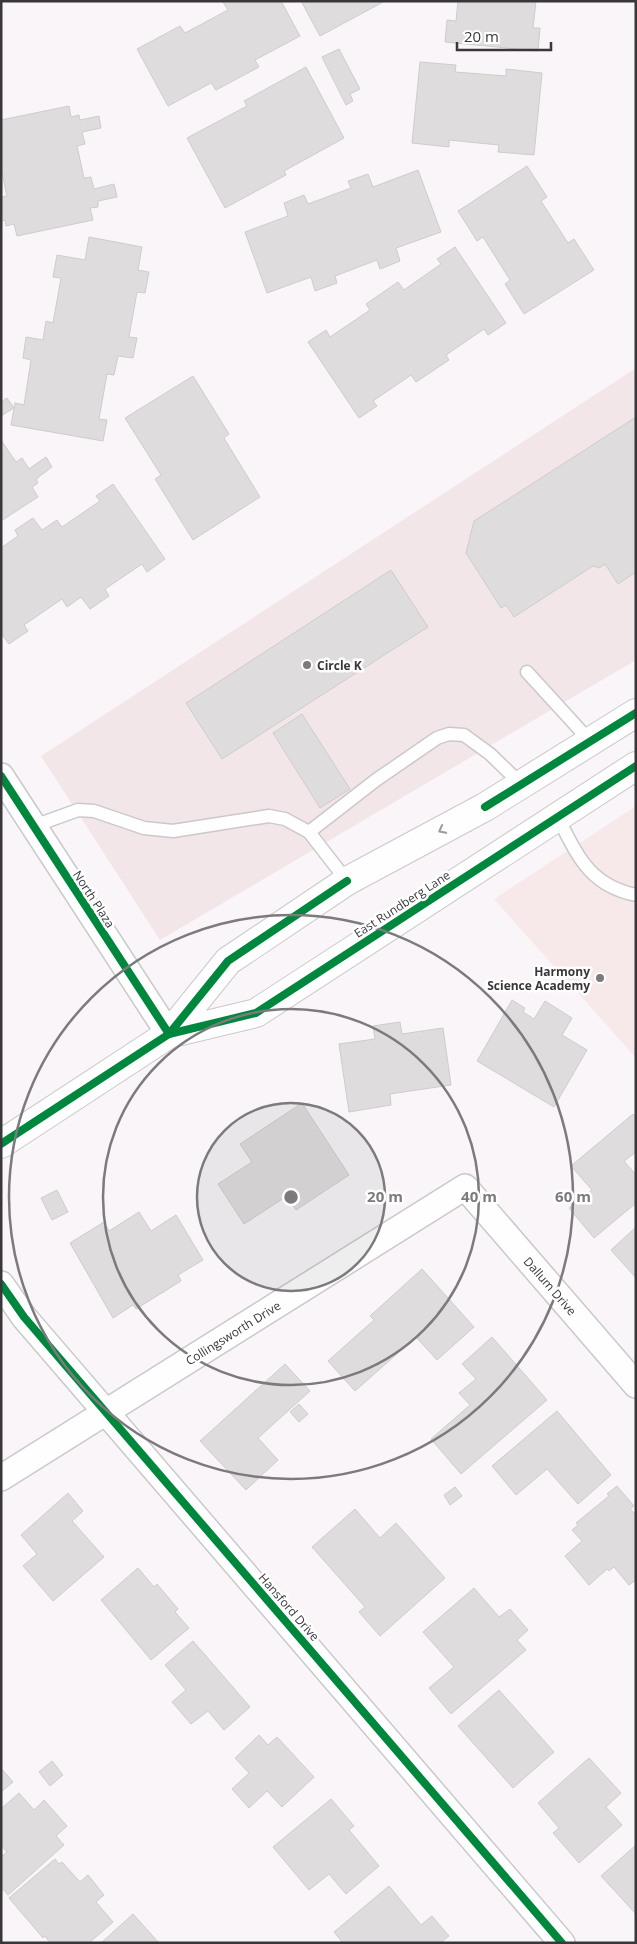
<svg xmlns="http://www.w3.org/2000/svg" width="637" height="1944" font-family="'Open Sans',sans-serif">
<rect width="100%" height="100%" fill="#f9f5f9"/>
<polygon fill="#f3e6e9" points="636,368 636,660 160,940 41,756"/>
<polygon fill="#f7e9ea" points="636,806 636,1058 494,899"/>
<g fill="#dfdcdd" stroke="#cfcccc">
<polygon points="281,1 300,36 255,60 259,67 216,90 211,83 168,106 137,49 180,26 185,33 228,10 223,2 225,1"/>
<polygon points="301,1 385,1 320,36"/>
<polygon points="458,1 536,1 533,28 540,28 538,51 445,42 447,20 456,21"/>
<polygon points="339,49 360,89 350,94 353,101 346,105 322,57"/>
<polygon points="420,62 456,65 455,72 506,76 506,69 542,73 534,155 498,152 499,145 449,140 449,147 412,143"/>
<polygon points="306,67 344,138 284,171 286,175 225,208 187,138 247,106 244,101"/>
<polygon points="69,106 71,117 79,115 80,120 99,116 101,128 82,132 85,144 77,146 84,178 91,177 94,189 114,184 117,197 98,201 98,207 90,208 93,220 17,236 14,224 6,226 5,220 1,221 1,197 7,196 1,168 1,120"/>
<polygon points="527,166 547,197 541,201 568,243 574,239 594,270 524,314 505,284 510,280 483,237 477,241 458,211"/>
<polygon points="418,170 441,232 396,248 400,261 380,269 377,260 335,276 337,283 315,291 311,277 267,293 245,232 288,216 284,203 304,195 308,204 351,188 348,181 368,174 373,187"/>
<polygon points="89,237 142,247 138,270 149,272 145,293 137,292 129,337 137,338 133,358 118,356 114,375 107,374 99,419 107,420 103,441 11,425 15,403 24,405 31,360 23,358 26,337 43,340 46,321 53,323 61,278 53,277 57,255 85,260"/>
<polygon points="455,247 506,323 488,335 484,329 446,355 449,360 416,382 411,375 373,401 377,406 359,418 308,342 326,330 330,337 370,310 366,304 398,282 404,290 441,264 437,259"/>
<polygon points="193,376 229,434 224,438 260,497 193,540 155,479 161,475 125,418"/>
<polygon points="7,398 14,408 1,416 1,402"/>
<polygon points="636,417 636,572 618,584 605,564 599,568 593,566 514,617 506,605 501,608 466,553 474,521"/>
<polygon points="1,440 16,462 22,458 29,469 46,457 52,467 36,479 38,483 32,487 38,497 1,521"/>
<polygon points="113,484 165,559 147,572 142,564 105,589 109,596 90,609 81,597 67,607 62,599 24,625 28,631 9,644 1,633 1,548 18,536 15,530 33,518 42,530 57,520 62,527 100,501 96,496"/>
<polygon points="391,570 428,627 222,759 186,703"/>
<polygon points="302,714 350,789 320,808 273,733"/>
<polygon points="512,1000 525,1008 523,1012 534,1019 545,1001 572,1018 562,1035 587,1050 554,1107 477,1061"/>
<polygon points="400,1022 402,1034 443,1028 451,1085 390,1094 391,1105 349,1112 339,1044 375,1039 373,1026"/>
<polygon points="302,1103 349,1175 296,1210 287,1196 244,1224 218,1184 252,1162 240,1144"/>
<polygon points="633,1114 636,1117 636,1152 624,1161 636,1175 636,1203 594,1238 569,1208 592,1190 571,1166"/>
<polygon points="57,1190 68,1212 52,1220 41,1198"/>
<polygon points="139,1212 151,1231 176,1215 203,1260 178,1275 181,1281 136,1309 133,1305 113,1318 70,1243 104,1222 109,1231"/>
<polygon points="636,1227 636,1278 611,1250"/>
<polygon points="422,1269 474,1327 437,1360 416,1337 355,1391 328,1361 374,1320 370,1316"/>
<polygon points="492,1337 547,1400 461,1474 431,1439 470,1405 459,1393 476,1379 462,1364"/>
<polygon points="285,1364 310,1391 258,1438 278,1460 246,1490 200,1441"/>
<polygon points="299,1404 308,1414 299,1422 290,1412"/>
<polygon points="557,1411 611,1475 578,1504 547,1469 516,1495 492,1466"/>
<polygon points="617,1486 634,1506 630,1509 636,1515 636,1580 629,1585 614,1567 609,1571 607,1569 589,1585 565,1556 582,1541 572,1530 578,1525 576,1523 609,1496 607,1494"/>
<polygon points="455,1487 462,1496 450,1505 444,1495"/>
<polygon points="68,1493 83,1511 72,1521 104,1557 53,1601 23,1566 37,1554 21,1535"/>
<polygon points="355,1509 380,1538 396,1523 445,1578 380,1636 359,1612 365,1607 312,1547"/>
<polygon points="138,1568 154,1587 157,1584 178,1609 175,1612 189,1628 151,1660 101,1600"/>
<polygon points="474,1588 499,1617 510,1609 528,1630 517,1640 526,1650 451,1714 429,1688 454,1667 423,1632"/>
<polygon points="193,1641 250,1707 224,1730 208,1711 191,1724 172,1702 186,1690 165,1665"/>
<polygon points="499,1690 554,1752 513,1788 458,1726"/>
<polygon points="259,1735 268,1745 277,1737 314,1777 282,1807 267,1791 249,1808 232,1789 249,1773 235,1758"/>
<polygon points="589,1758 621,1793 606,1807 622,1825 579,1863 553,1833 559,1828 538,1803"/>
<polygon points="52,1761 63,1775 50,1786 39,1772"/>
<polygon points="1,1768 13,1782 1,1792"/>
<polygon points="19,1793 34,1810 44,1800 67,1826 56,1836 64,1845 8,1895 1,1887 1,1857 7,1852 1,1845 1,1809"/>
<polygon points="331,1799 354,1826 349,1830 379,1866 346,1894 329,1874 309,1890 273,1847"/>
<polygon points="636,1845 636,1914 601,1876"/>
<polygon points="55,1859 59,1864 62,1862 80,1882 88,1875 104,1895 96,1902 113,1922 89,1943 50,1943 45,1936 43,1938 9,1898"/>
<polygon points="389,1886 421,1925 432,1916 449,1936 440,1943 343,1943 334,1932"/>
<polygon points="133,1914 159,1943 101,1943"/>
</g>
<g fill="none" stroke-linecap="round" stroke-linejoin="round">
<defs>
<g id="lane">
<polyline points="527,672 590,741"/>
<path d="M557,816C577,854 588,885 636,895"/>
<polyline points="34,826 78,810 94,811 144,828 173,831 269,816 285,819 309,832 347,881"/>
<polyline points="309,832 376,780 437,738 449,734 464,735 490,754 521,784"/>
</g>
<g id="street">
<polyline points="1,776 169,1034"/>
<polyline points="1,1284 24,1317 562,1943"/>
<polyline points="1,1478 465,1187 636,1385"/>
</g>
<g id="secondary">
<polyline points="169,1034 256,1013 636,766"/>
<polyline points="1,1144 169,1034 228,961 347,881 485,807 636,713"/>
</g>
</defs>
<use href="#lane" stroke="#cbc8cb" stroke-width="15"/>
<use href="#street" stroke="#cbc8cb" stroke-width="28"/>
<use href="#secondary" stroke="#cbc8cb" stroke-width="30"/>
<use href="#lane" stroke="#fefefe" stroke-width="12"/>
<use href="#street" stroke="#fefefe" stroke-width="25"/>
<use href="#secondary" stroke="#fefefe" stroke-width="28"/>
<defs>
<g id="cycleway">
<polyline points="1,776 169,1034"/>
<polyline points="485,807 636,713"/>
<polyline points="169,1034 256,1013 636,766"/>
<polyline points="1,1144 169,1034 228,961 347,881"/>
<polyline points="1,1284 24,1317 562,1943"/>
</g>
</defs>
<use href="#cycleway" stroke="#fff" stroke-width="11"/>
<use href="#cycleway" stroke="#00873e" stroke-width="8"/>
</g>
<defs><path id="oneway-chevron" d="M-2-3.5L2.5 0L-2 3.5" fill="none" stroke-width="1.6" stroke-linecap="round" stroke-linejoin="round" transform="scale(1.25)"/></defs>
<use stroke="#9c9a9c" href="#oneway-chevron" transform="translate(442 830) rotate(152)"/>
<circle cx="291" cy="1197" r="94" fill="#7c7a7d" fill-opacity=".12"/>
<g fill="none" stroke="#7c7a7d" stroke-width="2.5">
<circle cx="291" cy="1197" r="94"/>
<circle cx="291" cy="1197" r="188"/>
<circle cx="291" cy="1197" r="282"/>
</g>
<g fill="#7c7a7d" stroke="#fff" stroke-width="2">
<circle cx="307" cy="665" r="5"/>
<circle cx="600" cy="978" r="5"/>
</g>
<g text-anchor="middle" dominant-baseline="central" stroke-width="5" stroke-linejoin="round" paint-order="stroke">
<g font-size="12" font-weight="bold" fill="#39373a" stroke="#fff" text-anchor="start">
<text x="317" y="665">Circle K</text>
<text x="590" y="971" text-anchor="end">Harmony<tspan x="590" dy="14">Science Academy</tspan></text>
</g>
<g font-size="12" fill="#39373a" stroke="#fff">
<text transform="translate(94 899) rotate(57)">North Plaza</text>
<text transform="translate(402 904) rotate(-33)">East Rundberg Lane</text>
<text transform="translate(550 1286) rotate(49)">Dallum Drive</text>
<text transform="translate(233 1333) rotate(-32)">Collingsworth Drive</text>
<text transform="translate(289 1607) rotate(49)">Hansford Drive</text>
</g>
</g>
<circle cx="291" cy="1197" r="8" fill="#7c7a7d" stroke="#fff" stroke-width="2.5"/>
<g font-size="15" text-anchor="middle" font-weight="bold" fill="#7c7a7d" stroke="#fff" stroke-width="5" stroke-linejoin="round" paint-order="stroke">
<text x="385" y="1202">20 m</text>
<text x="479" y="1202">40 m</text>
<text x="573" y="1202">60 m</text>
</g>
<rect width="637" height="1944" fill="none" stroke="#39373a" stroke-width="5"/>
<path d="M457 42v8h94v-8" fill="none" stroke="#39373a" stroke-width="2.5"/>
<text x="464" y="42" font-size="15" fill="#39373a" stroke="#ffffff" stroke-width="4" paint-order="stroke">20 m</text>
</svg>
